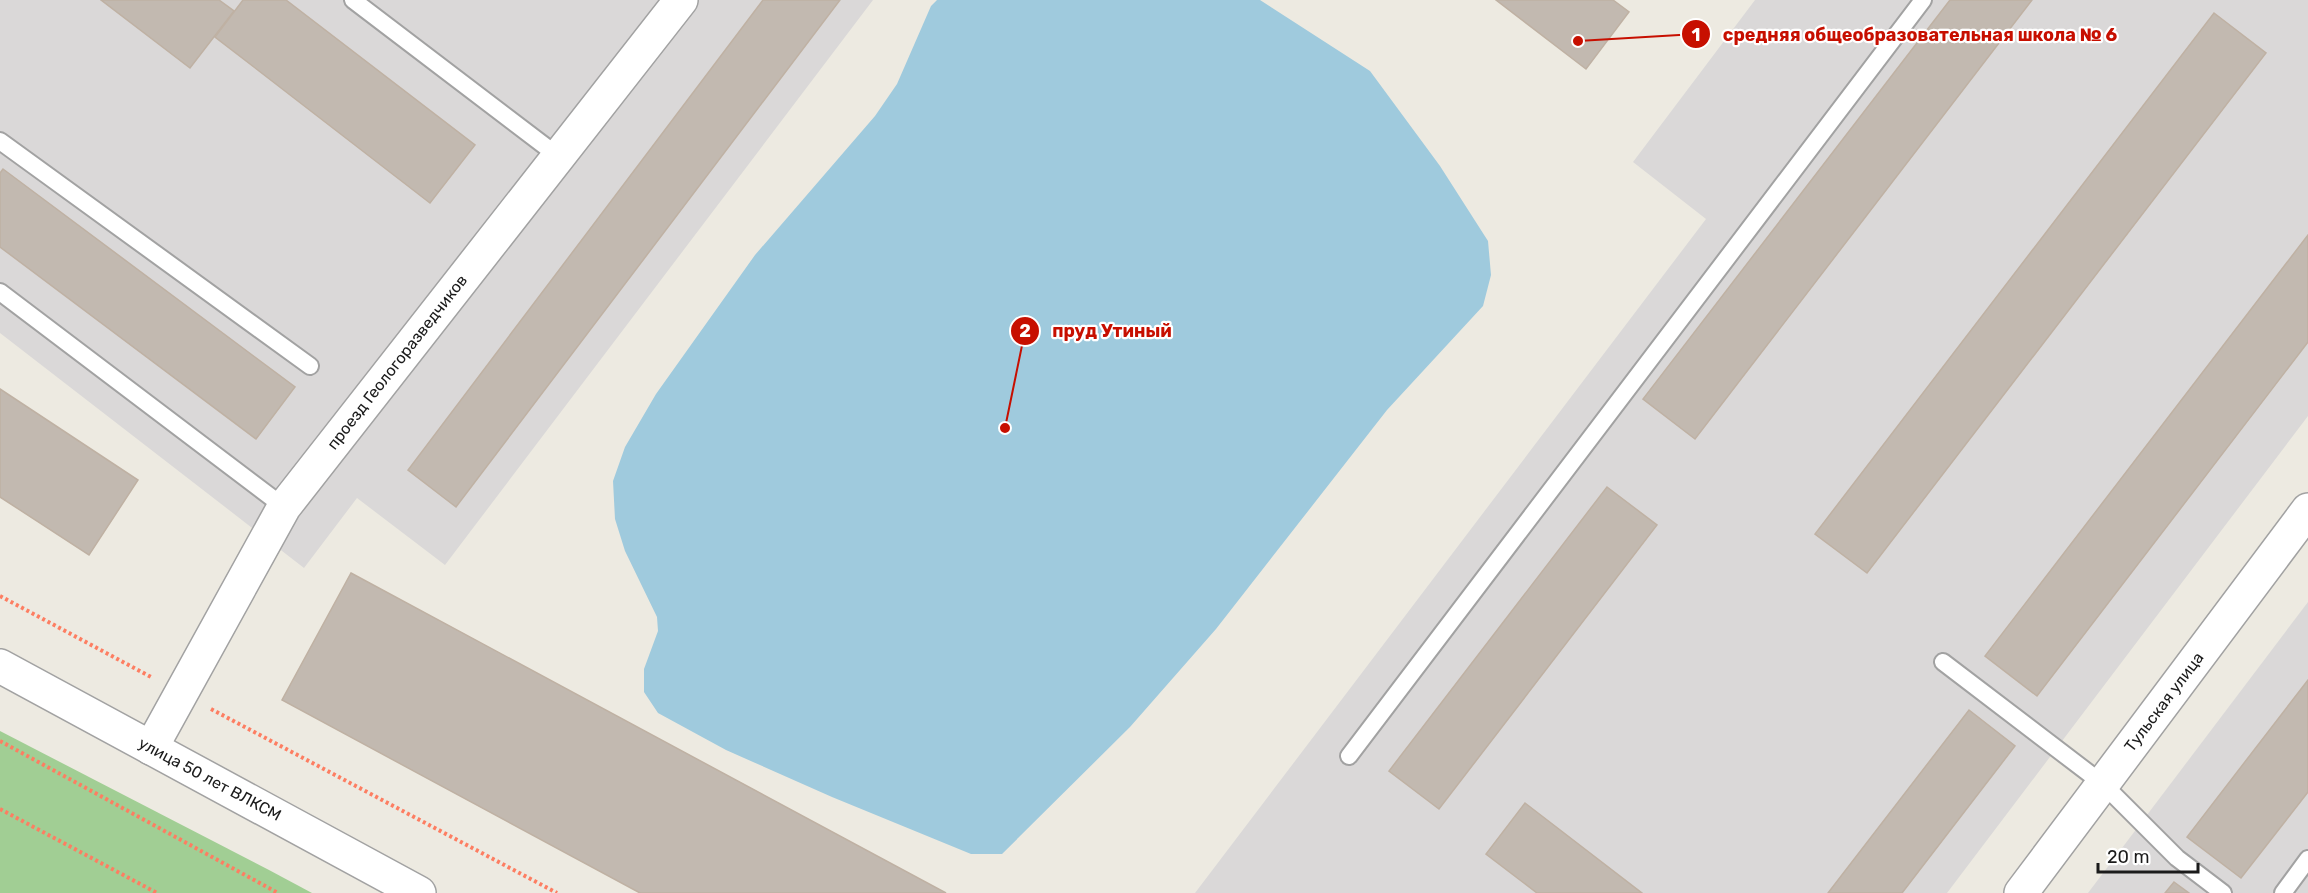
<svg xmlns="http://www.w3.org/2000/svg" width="2308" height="893" font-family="Rubik,sans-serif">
<rect width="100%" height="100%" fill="#edeae1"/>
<g fill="#dad8d8">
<polygon points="0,0 873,0 445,565 357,498 304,568 0,333"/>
<polygon points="1755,0 2308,0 2308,416 1947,893 1195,893 1706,219 1633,162"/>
<polygon points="2308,602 2308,893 2088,893"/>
</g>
<polygon fill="#a1ce94" points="0,731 269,870 312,893 0,893"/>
<polygon fill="#9fcadd" points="937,0 1260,0 1370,71 1440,166 1488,241 1491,275 1483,306 1387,410 1216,629 1130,727 1002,854 971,854 832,797 726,750 658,713 644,692 644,669 658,631 657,617 625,551 615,519 613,481 625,447 656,394 755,255 875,116 897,84 931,6"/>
<g fill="#c2b9b0" stroke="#bfb1a3" stroke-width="1.5">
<polygon points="101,0 219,0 234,11 190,68"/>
<polygon points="243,0 286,0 475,145 430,203 215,37"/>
<polygon points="763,0 840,0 456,507 408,470"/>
<polygon points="1496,0 1613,0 1629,12 1586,69"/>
<polygon points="1950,0 2032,0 1695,439 1643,399"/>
<polygon points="2214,13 2266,53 1867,573 1815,534"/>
<polygon points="3,169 295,387 256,439 0,247 0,173"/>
<polygon points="2308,235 2308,342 2037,696 1985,656"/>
<polygon points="0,389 138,480 89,555 0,497"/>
<polygon points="1607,487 1657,525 1439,809 1389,771"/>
<polygon points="351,573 946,893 640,893 282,700"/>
<polygon points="2308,680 2308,792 2241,878 2187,837"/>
<polygon points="1969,710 2015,746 1902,893 1828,893"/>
<polygon points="1525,803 1642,893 1537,893 1486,854"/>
<polygon points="2174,882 2189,893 2165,893"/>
</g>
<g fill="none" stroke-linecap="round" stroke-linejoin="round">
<defs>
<g id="service">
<polyline points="353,0 558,156"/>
<polyline points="0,141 310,366"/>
<polyline points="0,292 284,507"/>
<polyline points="1943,662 2103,784 2177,858 2223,893"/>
<polyline points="1349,756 1923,0"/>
<polyline points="2283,893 2308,859"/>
</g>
<g id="minor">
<polyline points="151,748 284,507 681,0"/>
<polyline points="2021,893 2308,510"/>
</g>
<polyline id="tertiary" points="0,666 419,893"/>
</defs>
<use href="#service" stroke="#a2a2a2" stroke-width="20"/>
<use href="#minor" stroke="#a2a2a2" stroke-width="36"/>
<use href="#tertiary" stroke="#a2a2a2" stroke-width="36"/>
<g stroke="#fd7e62" stroke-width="4" stroke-dasharray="3 3" stroke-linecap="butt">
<polyline points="0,596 151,677"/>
<polyline points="211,709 557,893"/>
<polyline points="0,741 278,893"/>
<polyline points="0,809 157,893"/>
</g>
<use href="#service" stroke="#fff" stroke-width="16"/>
<use href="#minor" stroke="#fff" stroke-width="33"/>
<use href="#tertiary" stroke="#fff" stroke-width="33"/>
</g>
<g text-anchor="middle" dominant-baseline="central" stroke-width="4.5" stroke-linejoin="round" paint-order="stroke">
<g font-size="16" fill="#1b1b1b" stroke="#fff">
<text transform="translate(397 362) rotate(-52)">проезд Геологоразведчиков</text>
<text transform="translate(2164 702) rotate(-53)">Тульская улица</text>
<text transform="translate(210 779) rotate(28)">улица 50 лет ВЛКСМ</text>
</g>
</g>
<path fill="none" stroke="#c70f00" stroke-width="2" d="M1578 41L1696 34M1005 428L1025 331"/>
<g fill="#c70f00" stroke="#fff" stroke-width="2">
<circle cx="1578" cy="41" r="6"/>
<circle cx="1005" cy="428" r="6"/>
<circle cx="1696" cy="34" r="15"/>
<circle cx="1025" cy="331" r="15"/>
</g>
<g font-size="18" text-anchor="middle" font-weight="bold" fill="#fff">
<text x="1696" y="41">1</text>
<text x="1025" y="337">2</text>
</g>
<g font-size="18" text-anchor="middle" font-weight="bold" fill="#c70f00" stroke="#fff" stroke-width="4.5" stroke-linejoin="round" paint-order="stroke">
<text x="1920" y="41">средняя общеобразовательная школа № 6</text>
<text x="1112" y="337">пруд Утиный</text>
</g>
<path d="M2098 863v9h100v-9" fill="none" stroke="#1b1b1b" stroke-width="3"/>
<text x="2107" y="863" font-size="18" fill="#1b1b1b" stroke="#ffffff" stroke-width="4.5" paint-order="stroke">20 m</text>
</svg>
